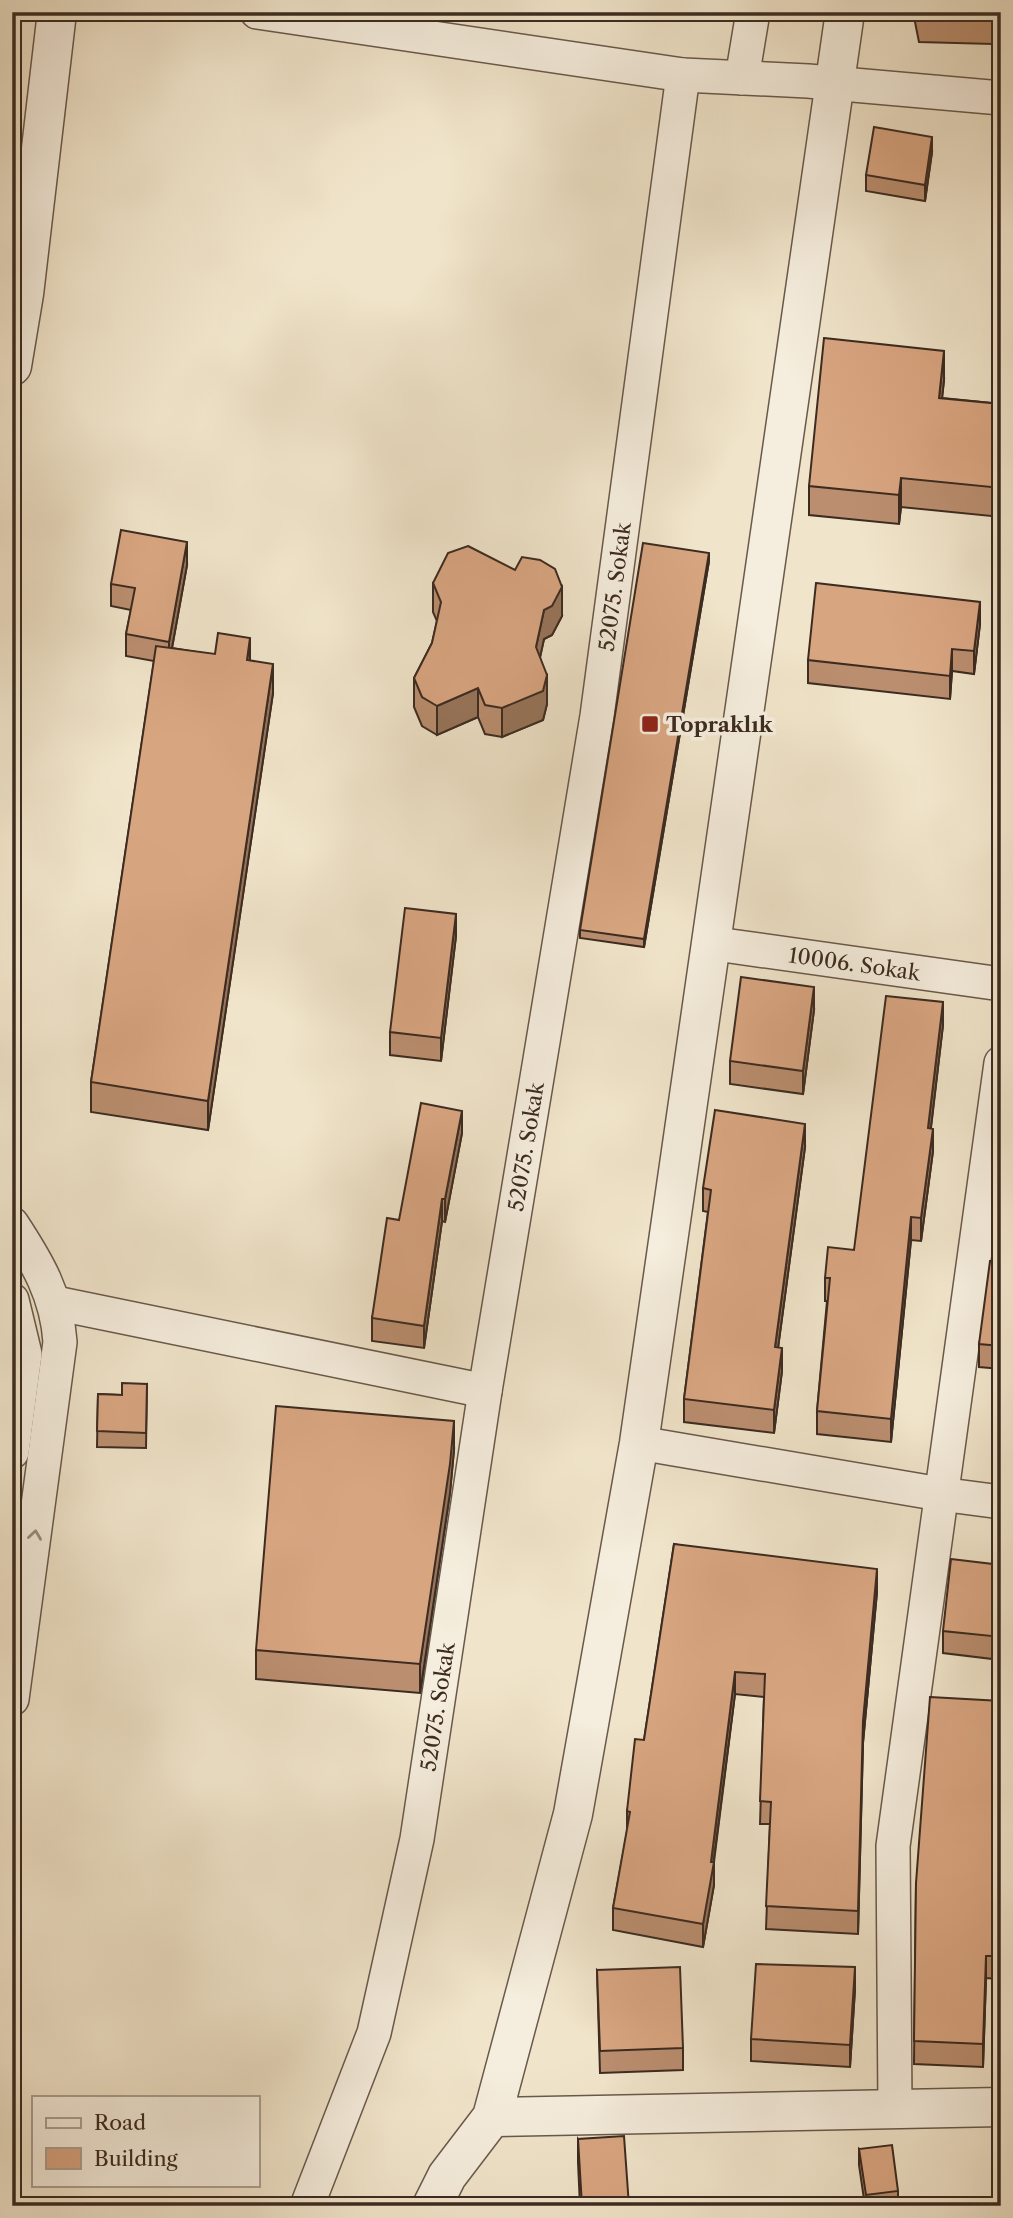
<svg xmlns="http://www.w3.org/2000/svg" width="1013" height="2218" font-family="'Libre Caslon Text',serif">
<rect width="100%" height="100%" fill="#f0e4ca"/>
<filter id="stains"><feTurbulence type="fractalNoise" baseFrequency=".00286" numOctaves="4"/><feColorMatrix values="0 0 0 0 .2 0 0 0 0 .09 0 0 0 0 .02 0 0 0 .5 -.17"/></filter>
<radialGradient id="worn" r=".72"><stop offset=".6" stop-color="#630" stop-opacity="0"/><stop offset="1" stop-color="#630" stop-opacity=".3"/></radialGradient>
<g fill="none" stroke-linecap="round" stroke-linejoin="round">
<defs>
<g id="minor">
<polyline points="257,12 683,75 808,81 1001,98"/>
<polyline points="742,78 753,12"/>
<path id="s1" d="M709,943L1001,984"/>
<path d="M12,1224C37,1262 57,1295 60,1342L12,1699"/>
<polyline points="12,1300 25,1354 12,1452"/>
<polyline points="55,1303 485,1391"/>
<polyline points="639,1443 940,1494 1001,1502"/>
<polyline points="895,2108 893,1846 1001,1063"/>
<path id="s2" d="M307,2206L374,2033L417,1839L485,1391L597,716L683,75"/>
</g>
<g id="tertiary">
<polyline points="12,366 24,294 57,12"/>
<polyline points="492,2117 1001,2107"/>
<polyline points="432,2206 447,2176 492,2117 573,1814 639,1443 845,12"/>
</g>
</defs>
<use href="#minor" stroke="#69594b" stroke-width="36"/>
<use href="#tertiary" stroke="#69594b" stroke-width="41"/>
<use href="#minor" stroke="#f5eddd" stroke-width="33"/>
<use href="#tertiary" stroke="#f5eddd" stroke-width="38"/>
</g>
<g fill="#ba8e6f" stroke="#3c2b21" stroke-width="2">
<polygon points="913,12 1001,12 1001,18 993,44 919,42"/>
<polygon points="932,152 925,201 866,191 866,175"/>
<polygon points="944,380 942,398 1001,404 1001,517 901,507 899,524 809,515 809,486"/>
<polygon points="709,561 644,947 580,938 580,930"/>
<polygon points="187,565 172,648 250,661 273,693 208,1130 91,1112 91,1082 154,661 126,656 126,634 131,610 111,606 111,584"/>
<polygon points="433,583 562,616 552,635 544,639 540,657 547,704 543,720 502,737 485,734 478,717 437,735 422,726 414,707 414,678 432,643 437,621 433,612"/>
<polygon points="980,624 974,674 952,671 950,699 808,683 808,660"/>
<polygon points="456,936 441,1061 390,1055 390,1032"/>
<polygon points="814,1010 803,1094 730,1084 730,1061"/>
<polygon points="943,1025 931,1128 933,1151 921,1241 911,1240 891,1442 817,1434 817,1411 827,1301 825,1301 825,1278 854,1250"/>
<polygon points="462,1133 445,1222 442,1221 424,1348 372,1341 372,1318 399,1220"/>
<polygon points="805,1147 778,1348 782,1371 774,1433 684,1422 684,1399 708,1212 703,1211 703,1188"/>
<polygon points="1001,1183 1001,1236 997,1235 997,1212"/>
<polygon points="1001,1262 1001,1369 979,1367 979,1344"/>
<polygon points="147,1384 146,1448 97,1447 98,1394 122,1395"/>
<polygon points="454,1450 450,1493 420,1693 256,1679 256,1650"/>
<polygon points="674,1544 877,1592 863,1743 858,1934 766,1929 770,1824 760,1824 764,1697 735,1694 714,1862 714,1885 703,1947 613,1930 613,1908 627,1832 627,1811 644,1740"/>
<polygon points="1001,1565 1001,1660 943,1653 943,1631"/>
<polygon points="1001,1701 1001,1904 997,1979 986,1978 983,2067 914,2064 916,1883"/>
<polygon points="597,1970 683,2048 683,2070 600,2073"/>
<polygon points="855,1989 850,2067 751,2061 751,2039"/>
<polygon points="578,2139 629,2206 580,2206 578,2162"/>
<polygon points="859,2149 898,2191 898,2206 865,2206 859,2165"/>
</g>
<g fill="#97745a" stroke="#3c2b21" stroke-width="2">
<polygon points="994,12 1001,12 1001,18 993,44"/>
<polygon points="932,137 932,152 925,201 925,185"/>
<polygon points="944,351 944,380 939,427 939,398"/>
<polygon points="901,478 901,507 899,524 899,495"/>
<polygon points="187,542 187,565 169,664 169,642"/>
<polygon points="709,553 709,561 644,947 644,939"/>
<polygon points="562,587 562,616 552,635 544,639 536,676 536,647 544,610"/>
<polygon points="980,602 980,624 974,674 974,651"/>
<polygon points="250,638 250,667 247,660"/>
<polygon points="952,649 952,671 950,699 950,676"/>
<polygon points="273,664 273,693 208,1130 208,1101"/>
<polygon points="547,675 547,704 543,720 502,737 502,708"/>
<polygon points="478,688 478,717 437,735 437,706"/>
<polygon points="456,914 456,936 441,1061 441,1038"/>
<polygon points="814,987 814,1010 803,1094 803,1071"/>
<polygon points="943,1002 943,1025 928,1151 928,1128"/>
<polygon points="462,1111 462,1133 445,1222 445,1199"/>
<polygon points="805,1124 805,1147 775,1370 775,1347"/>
<polygon points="933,1129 933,1151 921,1241 921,1218"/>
<polygon points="442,1199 442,1221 424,1348 424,1326"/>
<polygon points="911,1217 911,1240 891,1442 891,1419"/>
<polygon points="782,1348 782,1371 774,1433 774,1410"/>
<polygon points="454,1421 454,1450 450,1493 420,1693 420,1664"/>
<polygon points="877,1569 877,1592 863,1743 858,1934 863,1721"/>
<polygon points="735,1672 735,1694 712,1873 714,1862 714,1885 703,1947 703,1924"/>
<polygon points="1001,1881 1001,1904 997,1979 997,1956"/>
<polygon points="986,1956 986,1978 983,2067 983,2044"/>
<polygon points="855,1967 855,1989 850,2067 850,2045"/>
</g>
<g fill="#d8a581" stroke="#3c2b21" stroke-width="2">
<polygon points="918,12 994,12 993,16 919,14"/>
<polygon points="874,127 932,137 925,185 866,175"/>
<polygon points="824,338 944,351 939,398 1001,404 1001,488 901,478 899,495 809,486"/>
<polygon points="121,530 187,542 169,642 126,634 135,588 111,584"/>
<polygon points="643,543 709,553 644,939 580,930"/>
<polygon points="468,546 515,570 522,557 540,560 555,569 562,587 552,606 544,610 536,647 547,675 543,691 502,708 485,705 478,688 437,706 422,697 414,678 432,643 441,602 433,583 448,553"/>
<polygon points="816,583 980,602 974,651 952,649 950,676 808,660"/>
<polygon points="218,633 250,638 247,660 273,664 208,1101 91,1082 156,646 215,654"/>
<polygon points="405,908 456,914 441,1038 390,1032"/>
<polygon points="741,977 814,987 803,1071 730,1061"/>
<polygon points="886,996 943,1002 928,1128 933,1129 921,1218 911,1217 891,1419 817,1411 830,1278 825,1278 828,1247 854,1250"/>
<polygon points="421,1103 462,1111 445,1199 442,1199 424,1326 372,1318 387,1218 399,1220"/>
<polygon points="715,1110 805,1124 775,1347 782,1348 774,1410 684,1399 711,1190 703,1188"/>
<polygon points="1001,1183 1001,1213 997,1212"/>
<polygon points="990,1261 1001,1262 1001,1346 979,1344"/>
<polygon points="122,1383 147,1384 146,1433 97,1431 98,1394 122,1395"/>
<polygon points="276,1406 454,1421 450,1464 420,1664 256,1650"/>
<polygon points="674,1544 877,1569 863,1721 858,1911 766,1906 771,1802 760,1801 765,1674 735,1672 711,1862 714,1862 703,1924 613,1908 630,1812 627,1811 635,1739 644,1740"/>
<polygon points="951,1559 1001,1565 1001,1637 943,1631"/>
<polygon points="930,1697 1001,1701 1001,1881 997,1956 986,1956 983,2044 914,2041 916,1883"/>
<polygon points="756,1964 855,1967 850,2045 751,2039"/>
<polygon points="680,1967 683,2048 600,2051 597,1970"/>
<polygon points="624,2136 629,2206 582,2206 578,2139"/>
<polygon points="892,2145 898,2191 866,2195 859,2149"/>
</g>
<defs><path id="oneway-chevron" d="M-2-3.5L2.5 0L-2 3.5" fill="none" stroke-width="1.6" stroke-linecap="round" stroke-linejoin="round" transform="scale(1.75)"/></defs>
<use stroke="#988c7f" href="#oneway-chevron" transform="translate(35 1535) rotate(-82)"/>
<rect fill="#8f2418" stroke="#f5eddd" stroke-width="2.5" x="641" y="715" width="18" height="18" rx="3.5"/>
<g text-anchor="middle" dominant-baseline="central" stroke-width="7" stroke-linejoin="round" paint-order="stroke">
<g font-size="21" fill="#3c2b21" stroke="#f5eddd">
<text stroke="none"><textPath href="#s2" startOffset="1652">52075. Sokak</textPath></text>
<text stroke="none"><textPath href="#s1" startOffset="147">10006. Sokak</textPath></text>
<text stroke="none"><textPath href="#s2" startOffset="1085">52075. Sokak</textPath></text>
<text stroke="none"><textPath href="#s2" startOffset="518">52075. Sokak</textPath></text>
</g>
<g font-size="21" font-weight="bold" fill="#3c2b21" stroke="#f5eddd" text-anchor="start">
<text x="666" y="724">Topraklık</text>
</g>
</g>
<rect width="1013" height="2218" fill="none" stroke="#f0e4ca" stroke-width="42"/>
<rect x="14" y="14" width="985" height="2190" fill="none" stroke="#3c2b21" stroke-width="3.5"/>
<rect x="21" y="21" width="971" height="2176" fill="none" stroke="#3c2b21" stroke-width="2"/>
<rect x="32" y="2096" width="228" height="91" fill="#f5eddd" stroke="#ab9f92" stroke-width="2"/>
<rect x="46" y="2118" width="35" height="10" fill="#f5eddd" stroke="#ab9f92" stroke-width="2"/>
<text x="94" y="2130" font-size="21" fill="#3c2b21">Road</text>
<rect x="46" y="2148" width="35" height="21" fill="#d8a581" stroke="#ab9f92" stroke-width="2"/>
<text x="94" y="2166" font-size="21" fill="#3c2b21">Building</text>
<rect width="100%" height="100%" filter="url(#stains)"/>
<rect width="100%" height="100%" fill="url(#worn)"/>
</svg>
